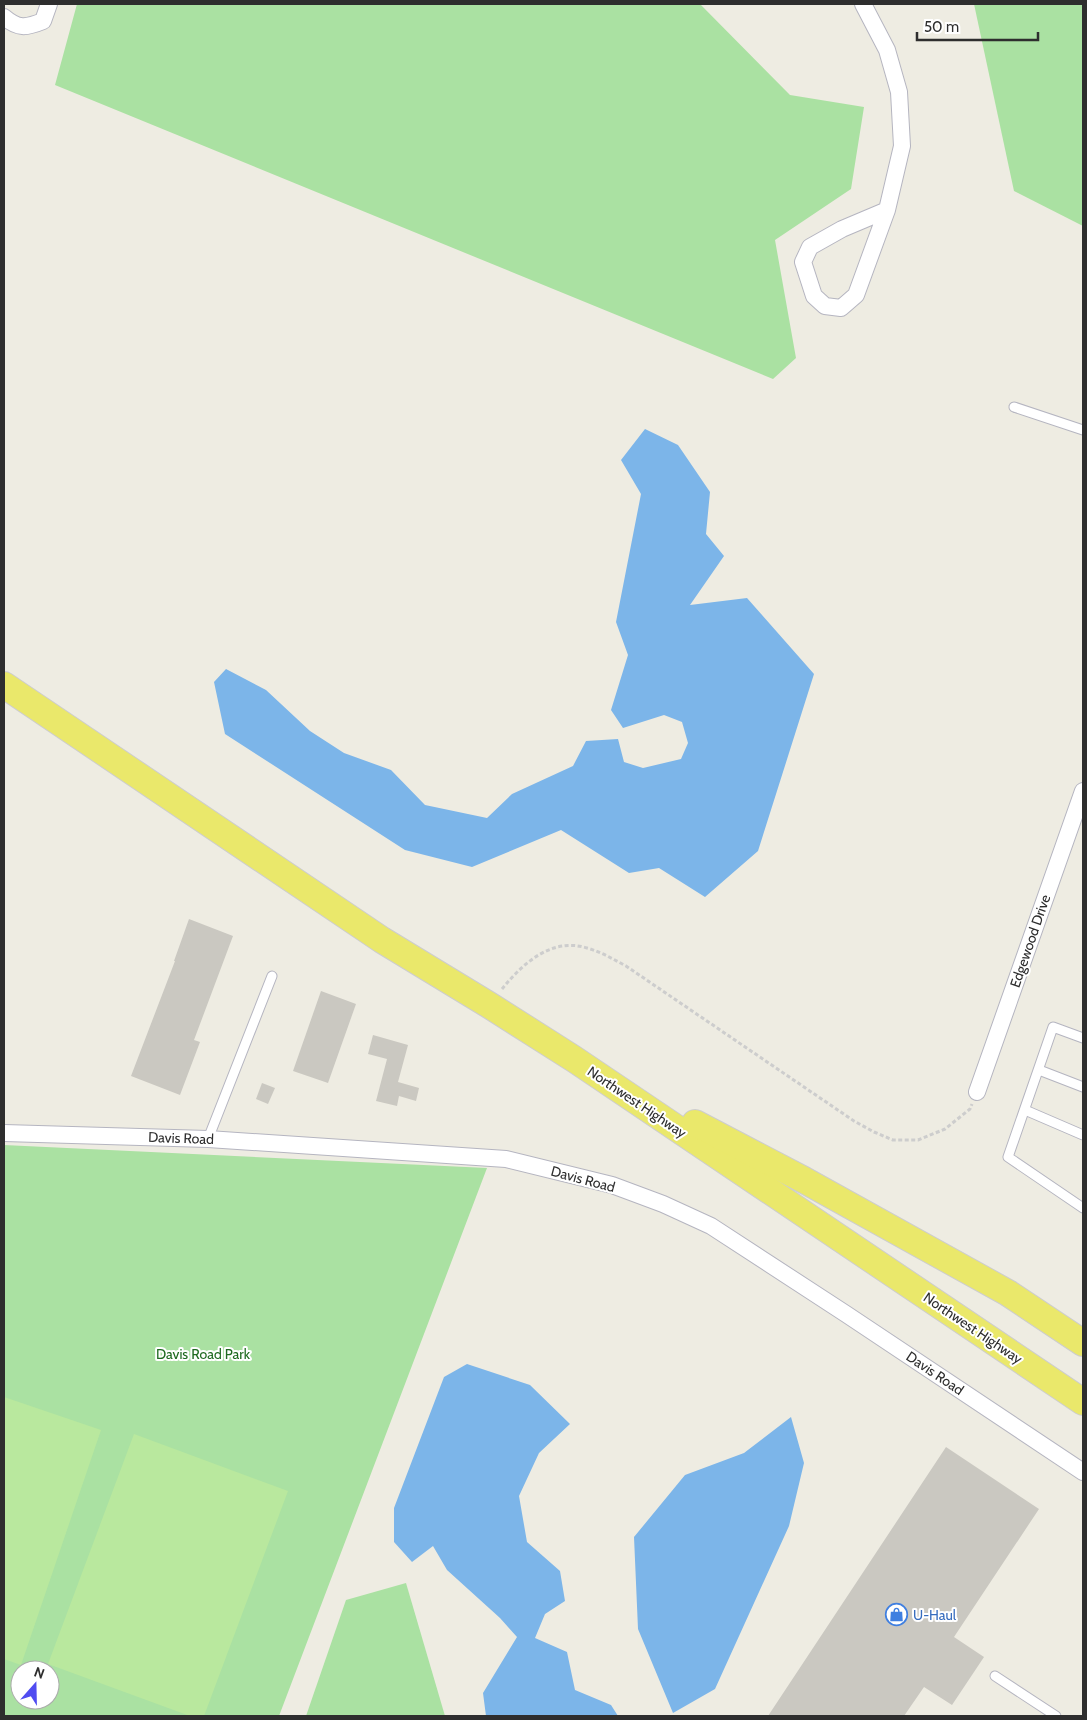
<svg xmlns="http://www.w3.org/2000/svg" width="1087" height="1720" font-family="Cabin,sans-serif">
<rect width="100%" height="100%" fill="#eeece2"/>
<g fill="#aae1a2" fill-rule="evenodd">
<polygon points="77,4 700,4 790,95 864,107 851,189 775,240 796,358 773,379 55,85"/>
<polygon points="974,4 1083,4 1083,226 1014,191"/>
<path d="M4,1145L487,1168L279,1716H4ZM20,1670H50V1700H20Z"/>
<polygon points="406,1583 445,1716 306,1716 346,1600"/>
</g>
<g fill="#b9e89e">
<polygon points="4,1397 101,1430 21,1665 4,1659"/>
<polygon points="134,1434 288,1491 204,1716 190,1716 48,1664"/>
</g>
<g fill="#7cb5e9">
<polygon points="645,429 678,445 710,492 706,534 724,556 690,605 747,598 814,674 758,851 705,897 659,868 629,873 561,830 472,867 405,850 225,734 214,682 226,669 266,690 310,731 344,753 391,770 425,805 487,818 512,794 573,766 586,741 618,739 624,762 643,768 681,759 688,743 682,722 664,715 623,728 611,710 628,655 616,622 641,494 621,460"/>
<polygon points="467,1364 530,1385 570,1424 539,1453 519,1496 527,1542 560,1571 565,1601 545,1614 535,1638 567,1652 575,1690 611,1705 618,1716 486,1716 483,1693 517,1637 500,1618 447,1570 433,1546 412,1562 394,1542 394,1508 444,1377"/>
<polygon points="791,1417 804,1463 789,1526 715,1689 673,1713 638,1629 634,1537 685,1475 744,1453"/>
</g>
<g fill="#cac8c1">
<polygon points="189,919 233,936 194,1040 200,1042 180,1095 131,1076 175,961 174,961"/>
<polygon points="321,991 356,1004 328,1083 293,1071"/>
<polygon points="373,1035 408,1045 398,1082 419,1088 416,1101 399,1096 397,1106 376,1101 387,1059 368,1054"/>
<polygon points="262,1083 275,1088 268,1104 256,1099"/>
<polygon points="946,1447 1039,1509 954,1637 984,1657 952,1705 924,1687 904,1716 768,1716"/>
</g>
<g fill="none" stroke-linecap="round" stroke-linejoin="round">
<defs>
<g id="lane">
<polyline points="1014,407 1083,430"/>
<polyline points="1083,1038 1053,1027 1008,1157 1083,1208"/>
<polyline points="1039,1070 1083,1087"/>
<polyline points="1025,1110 1083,1135"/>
<polyline points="208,1139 272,976"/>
<polyline points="995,1676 1056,1716"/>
</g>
<g id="street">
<polyline points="863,4 887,50 899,92 902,146 887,210 856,295 841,308 825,306 814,296 803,262 810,247 842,229 887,210"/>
<path d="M4,17C18,29 26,28 43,21L49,4"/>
<polyline points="977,1092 1083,791"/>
<polyline points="4,1133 208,1139 506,1159 612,1185 663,1204 711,1226 846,1314 1083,1472"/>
</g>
<g id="primary">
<polyline points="4,685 382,940 489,1005 574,1059 1083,1402"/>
<polyline points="695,1123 804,1180 1008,1293 1083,1343"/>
</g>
</defs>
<use href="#lane" stroke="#b5b5c0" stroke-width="11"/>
<use href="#street" stroke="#b5b5c0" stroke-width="18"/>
<use href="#primary" stroke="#cdcdcd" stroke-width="28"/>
<path stroke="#cdcdcd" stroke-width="3" stroke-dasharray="4 2.5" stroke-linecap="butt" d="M502,989C523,963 552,937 587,948C601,952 613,959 626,966L854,1121L874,1132L893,1140H918L945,1129L970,1109L972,1104"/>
<use href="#lane" stroke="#fff" stroke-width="9"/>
<use href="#street" stroke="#fff" stroke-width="16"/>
<use href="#primary" stroke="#eae86b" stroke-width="26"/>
</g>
<defs>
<symbol id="shop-ring" viewBox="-11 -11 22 22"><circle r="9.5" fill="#fff" stroke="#3f7fe0" stroke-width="1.5"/><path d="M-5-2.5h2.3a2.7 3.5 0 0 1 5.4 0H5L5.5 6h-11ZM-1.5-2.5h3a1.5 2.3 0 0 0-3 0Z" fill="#3f7fe0"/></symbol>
</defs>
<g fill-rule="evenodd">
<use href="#shop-ring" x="884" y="1602" width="25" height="25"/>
</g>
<g text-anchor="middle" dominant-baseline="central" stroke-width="4" stroke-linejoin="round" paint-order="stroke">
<g font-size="14" fill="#2e2e2e" stroke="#fff">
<text transform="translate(1030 941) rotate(-71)">Edgewood Drive</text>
<text transform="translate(637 1102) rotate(34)">Northwest Highway</text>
<text transform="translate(181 1138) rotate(2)">Davis Road</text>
<text transform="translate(583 1179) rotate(15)">Davis Road</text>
<text transform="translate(973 1328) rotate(34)">Northwest Highway</text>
<text transform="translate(935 1373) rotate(34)">Davis Road</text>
</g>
<g font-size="14" fill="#1f6a20" stroke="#fff">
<text x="203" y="1354">Davis Road Park</text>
</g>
<g font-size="14" fill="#366cbe" stroke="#fff" text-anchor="start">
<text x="913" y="1615">U-Haul</text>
</g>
</g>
<rect width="1087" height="1720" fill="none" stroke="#2e2e2e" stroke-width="10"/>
<g transform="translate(35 1685) rotate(20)"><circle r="24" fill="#ffffff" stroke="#ababab"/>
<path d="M0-4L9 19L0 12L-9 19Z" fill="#504cf1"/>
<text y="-8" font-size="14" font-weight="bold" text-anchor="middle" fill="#2e2e2e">N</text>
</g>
<path d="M917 32v8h121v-8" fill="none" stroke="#2e2e2e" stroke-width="2.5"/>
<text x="924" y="32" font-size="15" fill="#2e2e2e" stroke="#ffffff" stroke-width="4" paint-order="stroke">50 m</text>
</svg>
